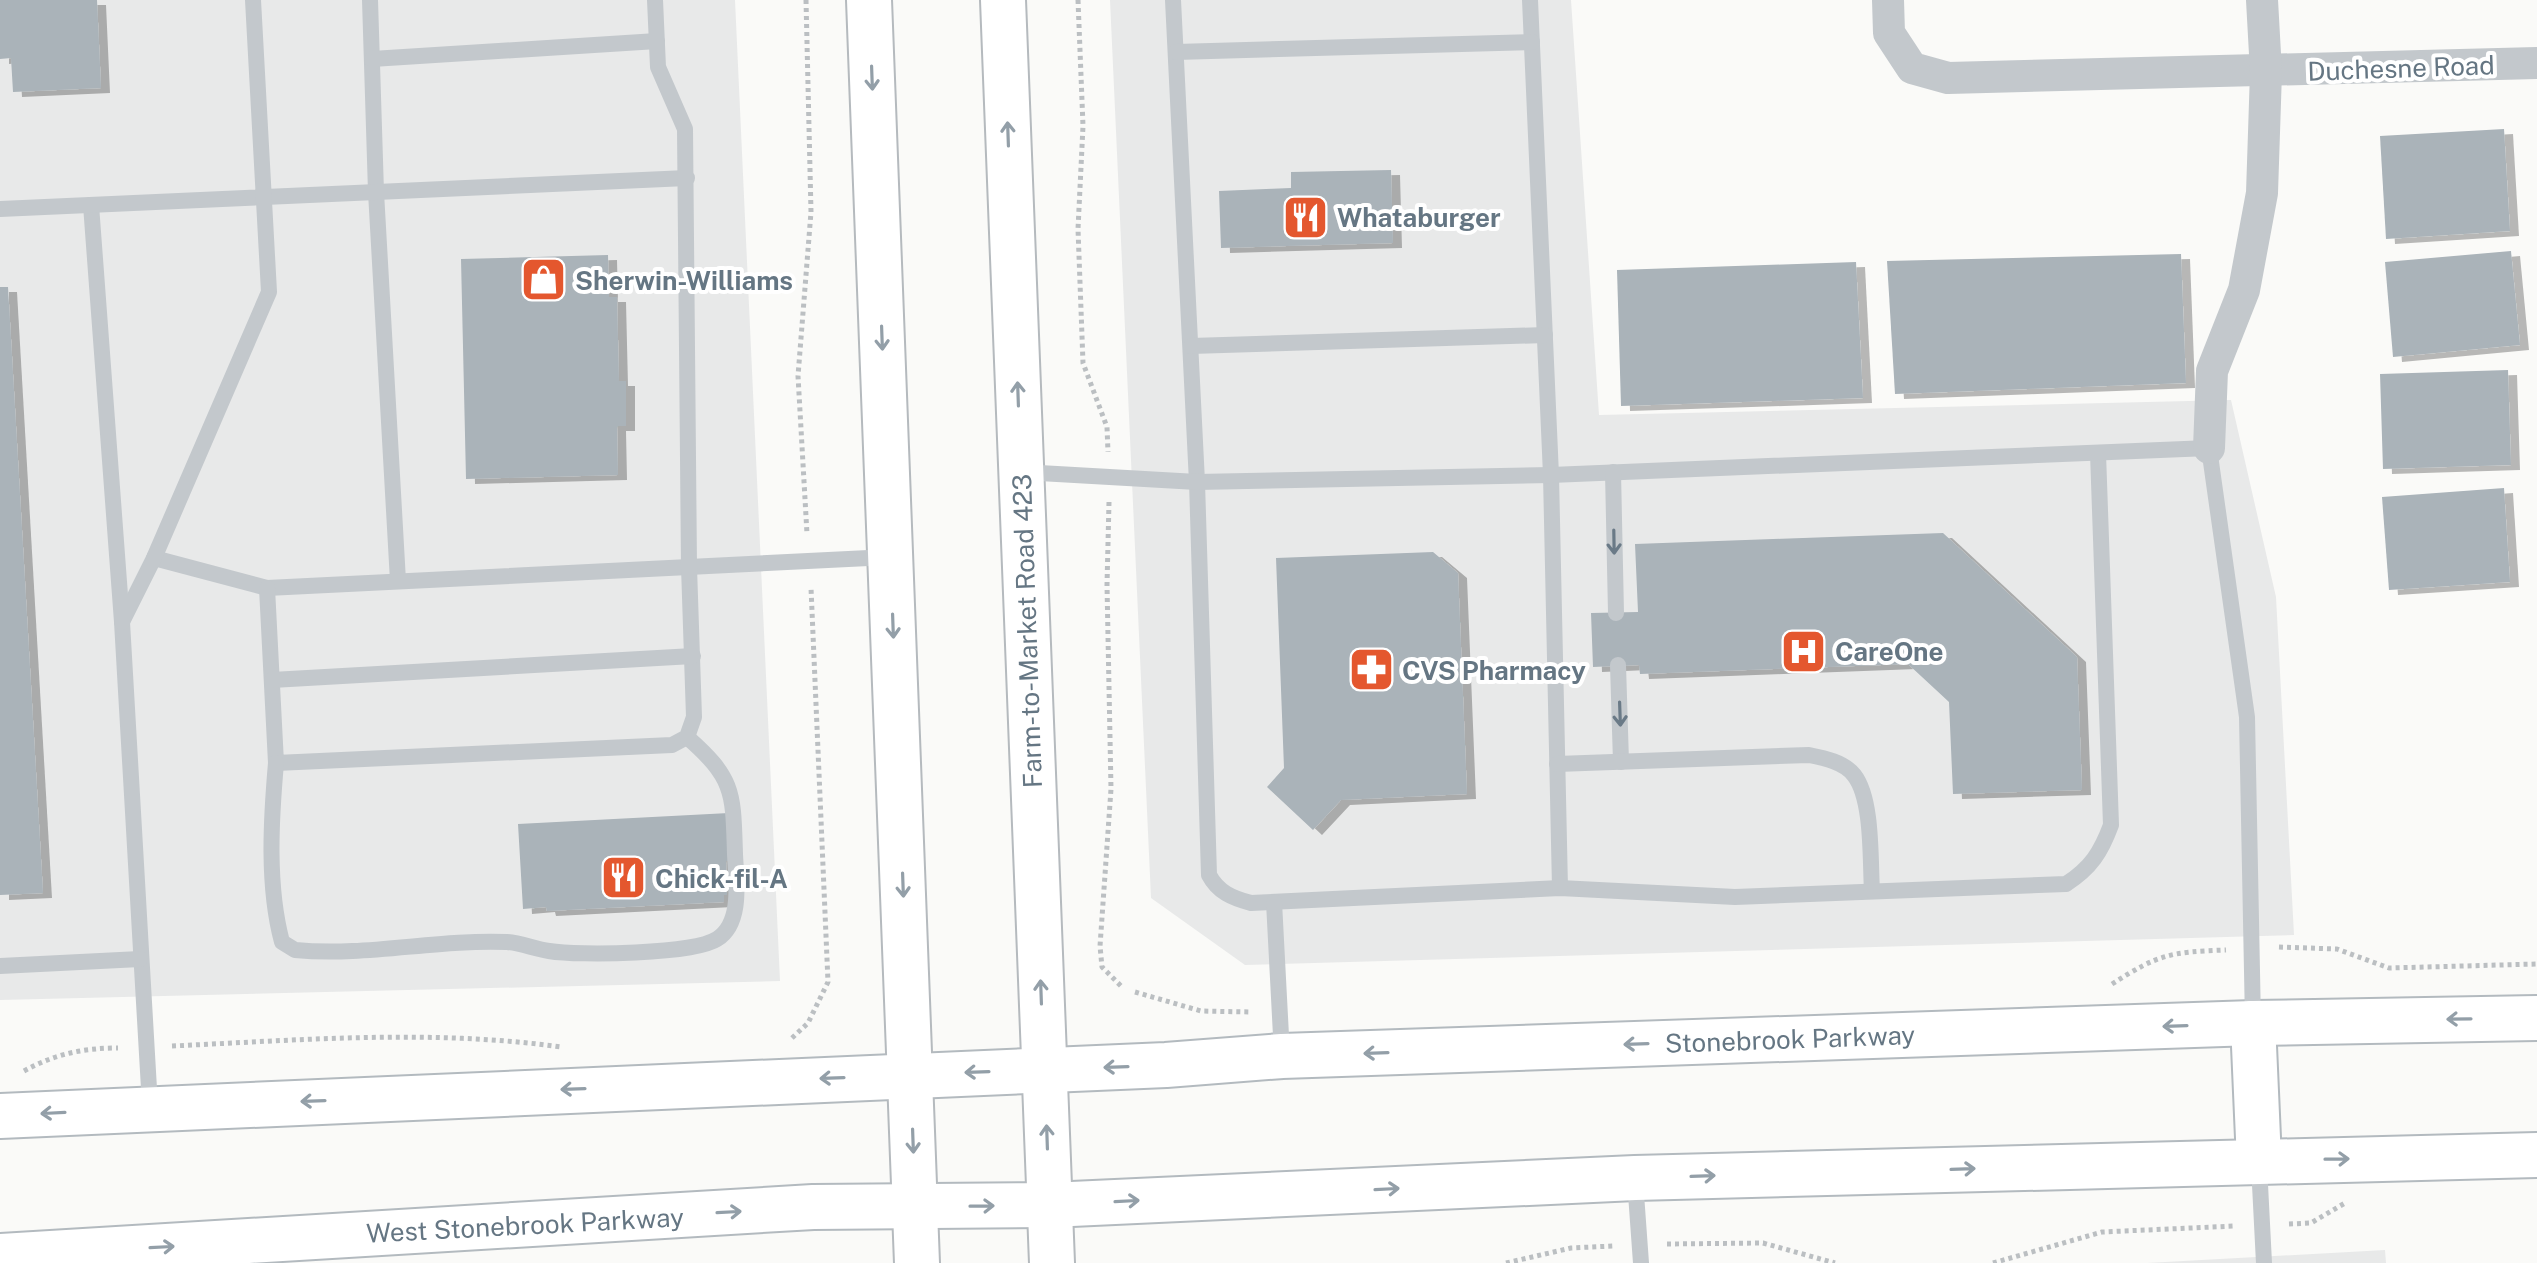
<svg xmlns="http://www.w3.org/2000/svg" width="2537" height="1263" font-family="'Public Sans',sans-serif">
<defs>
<filter id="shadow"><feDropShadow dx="9" dy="5" stdDeviation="0" flood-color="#0004"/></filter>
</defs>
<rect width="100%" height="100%" fill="#fafaf8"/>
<g fill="#e8e9e9">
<polygon points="0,0 735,0 780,981 0,1000"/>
<polygon points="1110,0 1571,0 1599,415 2231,400 2276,597 2294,935 1245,965 1151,898"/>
<polygon points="2385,1250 2386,1263 2147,1263"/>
</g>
<g fill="#aab3b9" filter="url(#shadow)">
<polygon points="0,0 97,0 101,88 13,92 11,58 0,59"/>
<polygon points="2504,129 2510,231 2386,239 2380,136"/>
<polygon points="1391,170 1393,243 1221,248 1219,191 1291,188 1291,172"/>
<polygon points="2511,251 2520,345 2393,357 2385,262"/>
<polygon points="2181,254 2186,383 1895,394 1887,261"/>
<polygon points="608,255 609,297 617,297 619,381 626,381 626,426 617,426 618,475 466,479 461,259"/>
<polygon points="1856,262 1863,398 1621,406 1617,270"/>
<polygon points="0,287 8,287 43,893 0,895"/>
<polygon points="2508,370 2511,465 2383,469 2380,374"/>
<polygon points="2504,488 2510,582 2389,590 2382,497"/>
<polygon points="1943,533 2077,657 2082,790 1953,794 1949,702 1908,664 1640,674 1639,665 1593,667 1591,613 1638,612 1635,544"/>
<polygon points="1433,552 1458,573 1467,794 1341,800 1313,830 1267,787 1284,768 1276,558"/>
<polygon points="729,813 732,861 726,861 727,895 724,895 724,902 547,911 546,907 523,909 518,824"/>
</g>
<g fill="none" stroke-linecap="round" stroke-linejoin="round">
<defs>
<g id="secondary">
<polyline points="2253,1023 2259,1161"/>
<polyline points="0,1116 1166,1065 1282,1056 2253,1023 2537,1018"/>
<polyline points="0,1256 813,1207 1050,1205 1635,1178 2537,1155"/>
</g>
<g id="primary">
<polyline points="869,0 917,1263"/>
<polyline points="1003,0 1052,1263"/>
</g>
</defs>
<use href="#secondary" stroke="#b3babf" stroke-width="48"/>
<use href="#primary" stroke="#b5babe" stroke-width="48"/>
<g stroke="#bbbfc2" stroke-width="5" stroke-dasharray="4 4" stroke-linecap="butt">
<polyline points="806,0 811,212 798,376 807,534"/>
<polyline points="1078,0 1083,126 1078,229 1083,363 1107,427 1108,452"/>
<polyline points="1109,502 1107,585 1111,789 1100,946 1102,967 1123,988"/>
<polyline points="2279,947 2337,949 2389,968 2537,964"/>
<path d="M2112,984C2159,954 2170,952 2226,950"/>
<polyline points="1135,992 1201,1011 1251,1012"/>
<polyline points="792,1038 808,1023 828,982 811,588"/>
<path d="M172,1046C302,1040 432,1029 561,1047"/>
<path d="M24,1071C55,1054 83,1048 118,1048"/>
<polyline points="2289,1224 2311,1223 2345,1203"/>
<polyline points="1667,1244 1763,1243 1835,1263"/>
<polyline points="1506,1263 1571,1248 1613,1246"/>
<polyline points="1993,1263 2102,1232 2235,1226"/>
</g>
<g stroke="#c3c8cc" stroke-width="16">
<polyline points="370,0 376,192 398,581"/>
<path d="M1173,0L1197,482L1209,875C1218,892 1232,898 1251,903L1560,888L1735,897L2066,884C2091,868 2101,852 2111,825L2098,453"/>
<polyline points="1530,0 1551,475 1560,888"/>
<polyline points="1176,52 1532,42"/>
<polyline points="372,59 657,41"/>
<polyline points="91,205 122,622 150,1106"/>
<polyline points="0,209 687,178"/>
<polyline points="1191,346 1545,335"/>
<polyline points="1022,472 1197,482 1551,475 2209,448 2247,717 2253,1022"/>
<polyline points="1613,472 1616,613"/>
<polyline points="154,558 267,588 889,557"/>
<polyline points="267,588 276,763 672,745 687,737 694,717 689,567 685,129 658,67 655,0"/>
<polyline points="122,622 154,558 269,292 253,0"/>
<polyline points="1618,665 1621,762"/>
<polyline points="272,680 693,656"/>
<path d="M276,763C271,820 267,886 282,942L295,950C365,957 437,939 507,942C521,943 535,949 549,951C579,956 694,954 717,939C743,923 736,879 735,854C733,793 735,779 687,737"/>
<path d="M1557,764L1809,755C1824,758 1844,762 1854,775C1873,799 1870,860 1872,891"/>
<polyline points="1274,902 1282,1055"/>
<polyline points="0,966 140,959"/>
<polyline points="2259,1165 2264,1263"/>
<polyline points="1635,1180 1641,1263"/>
</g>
<g stroke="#c3c8cc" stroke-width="32">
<polyline points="1888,0 1889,33 1912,68 1948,78 2537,63"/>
<polyline points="2209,448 2212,371 2244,290 2262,193 2266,72 2262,0"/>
</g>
<use href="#secondary" stroke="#fff" stroke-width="44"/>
<use href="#primary" stroke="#fff" stroke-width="44"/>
</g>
<defs><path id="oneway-shaft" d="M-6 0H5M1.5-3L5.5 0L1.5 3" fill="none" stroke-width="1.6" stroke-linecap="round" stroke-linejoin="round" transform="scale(2)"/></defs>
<g stroke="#939fa8">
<use href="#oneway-shaft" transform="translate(872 78) rotate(88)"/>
<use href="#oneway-shaft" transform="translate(1008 134) rotate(-92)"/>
<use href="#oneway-shaft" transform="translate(882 338) rotate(88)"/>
<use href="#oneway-shaft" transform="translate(1018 394) rotate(-92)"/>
<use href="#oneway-shaft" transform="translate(893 626) rotate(88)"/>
<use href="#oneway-shaft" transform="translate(903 885) rotate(88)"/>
<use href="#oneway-shaft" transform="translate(1041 992) rotate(-92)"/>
<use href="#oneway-shaft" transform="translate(2459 1019) rotate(179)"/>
<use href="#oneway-shaft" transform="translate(2175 1026) rotate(178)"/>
<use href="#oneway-shaft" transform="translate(1636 1044) rotate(178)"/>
<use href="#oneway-shaft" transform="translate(1376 1053) rotate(178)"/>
<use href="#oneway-shaft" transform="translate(1116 1067) rotate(178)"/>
<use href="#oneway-shaft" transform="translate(977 1072) rotate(178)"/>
<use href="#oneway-shaft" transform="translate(832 1078) rotate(178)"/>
<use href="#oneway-shaft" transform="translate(573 1089) rotate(178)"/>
<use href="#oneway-shaft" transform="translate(313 1101) rotate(178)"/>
<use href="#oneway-shaft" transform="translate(53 1113) rotate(177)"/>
<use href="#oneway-shaft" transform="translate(1047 1137) rotate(-92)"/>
<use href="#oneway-shaft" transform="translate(913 1141) rotate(88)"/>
<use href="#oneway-shaft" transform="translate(2337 1159) rotate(-1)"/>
<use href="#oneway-shaft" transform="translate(1963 1169) rotate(-2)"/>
<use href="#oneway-shaft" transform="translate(1703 1176) rotate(-2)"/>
<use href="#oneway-shaft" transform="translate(1387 1189) rotate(-3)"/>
<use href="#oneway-shaft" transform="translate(1127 1201) rotate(-3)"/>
<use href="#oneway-shaft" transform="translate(982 1206) rotate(-1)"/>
<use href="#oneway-shaft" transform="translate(729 1212) rotate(-3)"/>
<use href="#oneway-shaft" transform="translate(162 1247) rotate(-3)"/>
</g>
<g stroke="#6a7a87">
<use href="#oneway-shaft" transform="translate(1614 542) rotate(89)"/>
<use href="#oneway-shaft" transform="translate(1620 714) rotate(88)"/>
</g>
<defs>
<symbol id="restaurant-square" viewBox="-11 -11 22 22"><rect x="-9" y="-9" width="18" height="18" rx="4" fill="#e4572e" stroke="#fff"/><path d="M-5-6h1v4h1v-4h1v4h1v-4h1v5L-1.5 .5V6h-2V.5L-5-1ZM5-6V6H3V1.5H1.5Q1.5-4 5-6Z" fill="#fff"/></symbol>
<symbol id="shop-square" viewBox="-11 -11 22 22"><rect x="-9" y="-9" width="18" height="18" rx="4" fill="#e4572e" stroke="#fff"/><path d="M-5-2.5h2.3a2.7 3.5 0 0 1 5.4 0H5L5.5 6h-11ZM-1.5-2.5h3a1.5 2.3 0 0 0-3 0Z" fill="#fff"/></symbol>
<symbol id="hospital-square" viewBox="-11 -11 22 22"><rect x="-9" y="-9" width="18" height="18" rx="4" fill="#e4572e" stroke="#fff"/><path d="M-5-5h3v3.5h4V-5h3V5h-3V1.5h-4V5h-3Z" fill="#fff"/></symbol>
<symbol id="pharmacy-square" viewBox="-11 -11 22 22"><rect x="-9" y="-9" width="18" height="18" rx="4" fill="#e4572e" stroke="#fff"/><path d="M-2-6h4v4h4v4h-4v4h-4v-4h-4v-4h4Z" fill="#fff"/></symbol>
</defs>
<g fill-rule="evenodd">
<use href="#restaurant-square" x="1280" y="192" width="51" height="51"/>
<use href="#shop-square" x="518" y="254" width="51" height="51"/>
<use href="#hospital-square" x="1778" y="626" width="51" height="51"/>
<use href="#pharmacy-square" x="1346" y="644" width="51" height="51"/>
<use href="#restaurant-square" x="598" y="852" width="51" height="51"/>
</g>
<g text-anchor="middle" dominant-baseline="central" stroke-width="8" stroke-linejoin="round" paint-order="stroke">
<g font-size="26" fill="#657683" stroke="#fff">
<text transform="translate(2401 68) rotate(-2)">Duchesne Road</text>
<text transform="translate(1027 631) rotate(-92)">Farm-to-Market Road 423</text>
<text transform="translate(1790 1039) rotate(-2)">Stonebrook Parkway</text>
<text transform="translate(525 1225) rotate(-3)">West Stonebrook Parkway</text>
</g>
<g font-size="26" font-weight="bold" fill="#657683" stroke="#fff" text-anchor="start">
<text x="1337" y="217">Whataburger</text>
<text x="575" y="280">Sherwin-Williams</text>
<text x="1835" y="651">CareOne</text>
<text x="1402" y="670">CVS Pharmacy</text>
<text x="655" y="878">Chick-fil-A</text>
</g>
</g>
</svg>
